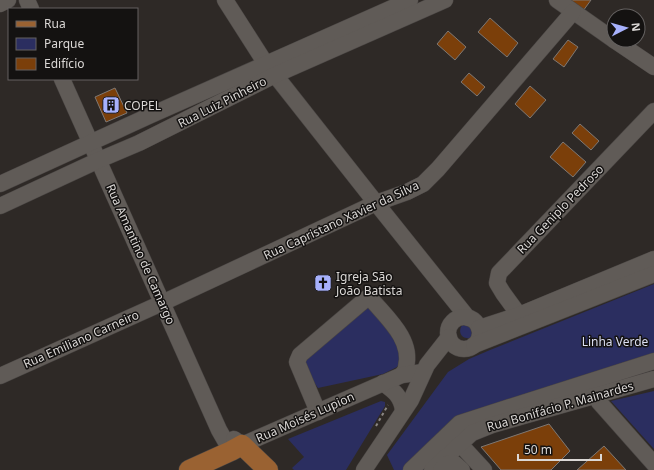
<svg xmlns="http://www.w3.org/2000/svg" width="654" height="470" font-family="'Noto Sans',sans-serif">
<rect width="100%" height="100%" fill="#2e2926"/>
<g fill="#2b2e60">
<polygon points="654,284 654,369 489,422 424,470 394,470 387,455 448,372 469,359 490,350"/>
<polygon points="369,305 397,338 403,358 397,367 383,374 318,388 301,363"/>
<path d="M464,323H472L476,333C468,345 453,334 464,323Z"/>
<polygon points="654,391 654,449 611,401"/>
<polygon points="381,401 385,402 385,406 346,470 294,470 292,468 304,457 288,439"/>
</g>
<g fill="#7b3f0a" stroke="#7e7874">
<polygon points="572,0 591,0 583,11 571,1"/>
<polygon points="490,18 518,43 507,57 478,32"/>
<polygon points="448,31 466,47 455,60 437,44"/>
<polygon points="568,40 578,47 564,67 553,59"/>
<polygon points="469,73 485,87 477,96 461,82"/>
<polygon points="530,86 546,100 530,118 515,104"/>
<polygon points="115,88 127,113 106,122 95,97"/>
<polygon points="580,124 599,141 591,150 572,133"/>
<polygon points="563,142 586,162 573,177 550,157"/>
<polygon points="549,424 570,451 551,470 501,470 481,447"/>
<polygon points="604,446 626,470 577,470"/>
</g>
<g fill="none" stroke-linecap="round" stroke-linejoin="round">
<defs>
<g id="minor">
<polyline points="27,0 31,9"/>
<polyline points="225,0 266,64 275,75 376,203 468,318"/>
<polyline points="557,0 614,40"/>
<polyline points="0,4 8,0"/>
<polyline points="614,40 654,67"/>
<polyline points="62,79 219,430 231,451"/>
<polyline points="0,184 151,115 410,0"/>
<polyline points="0,206 99,160 139,143 275,75 445,0"/>
<polyline points="519,315 503,293 497,283 499,273 654,111"/>
<circle cx="464" cy="333" r="16"/>
<polyline points="479,328 519,315 654,259"/>
<polyline points="474,345 654,274"/>
<polyline points="0,376 162,303 376,203 407,192 423,184 438,169 573,12"/>
<path d="M383,383C394,391 401,396 403,410"/>
<polyline points="595,395 599,402 654,464"/>
<path d="M318,412L297,362L300,355L367,298L372,300C387,318 413,340 406,367C406,370 403,373 402,375"/>
<polyline points="234,439 242,445 260,437 402,375 423,372"/>
<polyline points="460,444 484,470"/>
<polyline points="364,470 411,400 427,365 449,337"/>
<polyline points="411,470 460,423 654,361"/>
<polyline points="432,470 472,433 492,425 654,379"/>
<polyline points="441,470 449,463 454,463 462,470"/>
</g>
<polyline id="major" points="189,470 231,451 242,445 268,470"/>
</defs>
<use href="#minor" stroke="#494543" stroke-width="17"/>
<use href="#major" stroke="#494543" stroke-width="21"/>
<polyline stroke="#8b8785" stroke-width="2" stroke-dasharray="3 3" stroke-linecap="butt" points="376,426 388,405"/>
<use href="#minor" stroke="#605b57" stroke-width="16"/>
<use href="#major" stroke="#9a6232" stroke-width="20"/>
</g>
<defs>
<symbol id="building-square" viewBox="-11 -11 22 22"><rect x="-9" y="-9" width="18" height="18" rx="4" fill="#a7b1fc" stroke="#141211"/><path d="M-4-6H4V6H1V3H-1V6H-4ZM-2.5-4.3h1.7v1.8h-1.7ZM.8-4.3h1.7v1.8H.8ZM-2.5-1h1.7V.8h-1.7ZM.8-1h1.7V.8H.8Z" fill="#111"/></symbol>
<symbol id="church-square" viewBox="-11 -11 22 22"><rect x="-9" y="-9" width="18" height="18" rx="4" fill="#a7b1fc" stroke="#141211"/><path d="M-1.2-6h2.4v3.5h3.3v2.4h-3.3V6h-2.4V-.1h-3.3v-2.4h3.3Z" fill="#111"/></symbol>
</defs>
<g fill-rule="evenodd">
<use href="#building-square" x="101" y="95" width="20" height="20"/>
<use href="#church-square" x="313" y="273" width="20" height="20"/>
</g>
<g text-anchor="middle" dominant-baseline="central" stroke-width="3" stroke-linejoin="round" paint-order="stroke">
<g font-size="12" fill="#dbd8d6" stroke="#141211">
<text transform="translate(222 102) rotate(-27)">Rua Luiz Pinheiro</text>
<text transform="translate(560 209) rotate(-46)">Rua Geniplo Pedroso</text>
<text transform="translate(341 220) rotate(-25)">Rua Capristano Xavier da Silva</text>
<text transform="translate(141 254) rotate(66)">Rua Amantino de Camargo</text>
<text transform="translate(81 339) rotate(-24)">Rua Emiliano Carneiro</text>
<text transform="translate(560 406) rotate(-16)">Rua Bonifácio P. Mainardes</text>
<text transform="translate(305 417) rotate(-24)">Rua Moisés Lupion</text>
</g>
<g font-size="12" fill="#dbd8d6" stroke="#141211" text-anchor="start">
<text x="124" y="105">COPEL</text>
<text x="336" y="276">Igreja São<tspan x="336" dy="14">João Batista</tspan></text>
</g>
<g font-size="12" fill="#dcdff2" stroke="#141211">
<text x="615" y="341">Linha Verde</text>
</g>
</g>
<rect x="8" y="8" width="130" height="72" fill="#141211" stroke="#646160"/>
<rect x="16" y="21" width="20" height="6" fill="#9a6232" stroke="#646160"/>
<text x="44" y="28" font-size="12" fill="#dbd8d6">Rua</text>
<rect x="16" y="38" width="20" height="12" fill="#2b2e60" stroke="#646160"/>
<text x="44" y="48" font-size="12" fill="#dbd8d6">Parque</text>
<rect x="16" y="58" width="20" height="12" fill="#7b3f0a" stroke="#646160"/>
<text x="44" y="68" font-size="12" fill="#dbd8d6">Edifício</text>
<g transform="translate(626 28) rotate(84)"><circle r="19" fill="#141211" stroke="#646160"/>
<path d="M0-3L7 15L0 10L-7 15Z" fill="#a7b1fc"/>
<text y="-6" font-size="11" font-weight="bold" text-anchor="middle" fill="#dbd8d6">N</text>
</g>
<path d="M518 454v6h83v-6" fill="none" stroke="#dbd8d6" stroke-width="2"/>
<text x="524" y="454" font-size="12" fill="#dbd8d6" stroke="#141211" stroke-width="3" paint-order="stroke">50 m</text>
</svg>
